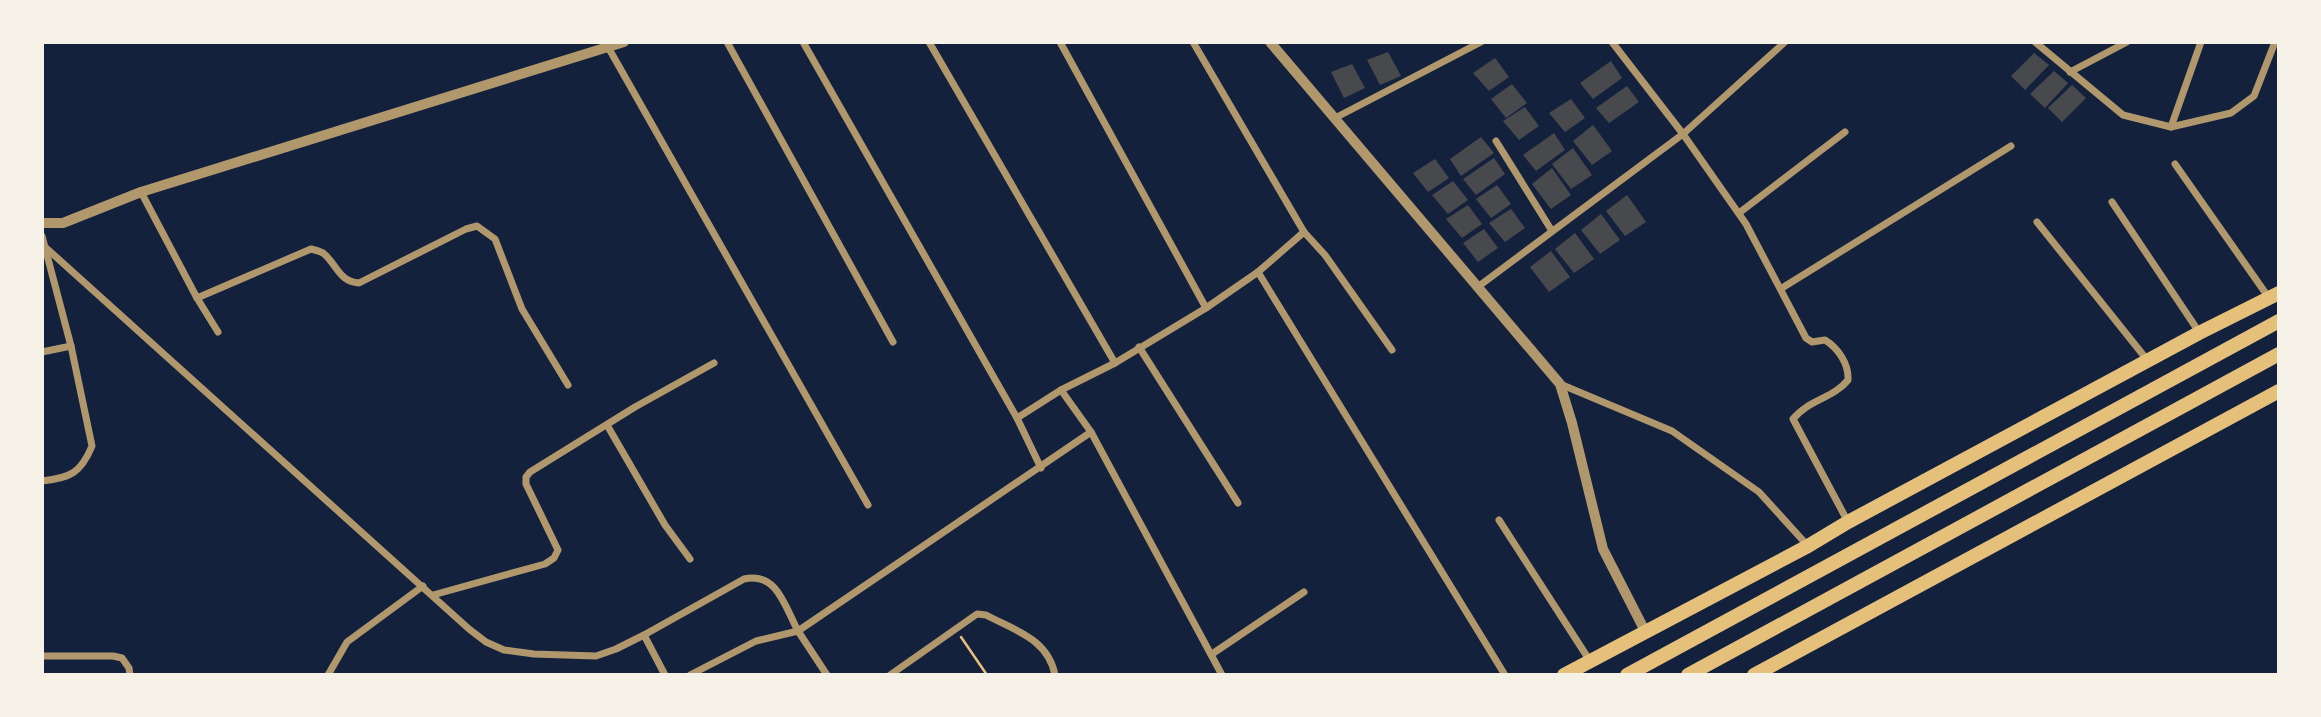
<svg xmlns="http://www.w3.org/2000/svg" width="2321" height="717" font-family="Arial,sans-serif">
<rect width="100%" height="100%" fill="#14213d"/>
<g fill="#48494c">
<polygon points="1388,52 1401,76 1380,85 1367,60"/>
<polygon points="2034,53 2049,65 2025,90 2011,76"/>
<polygon points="1495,58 1509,77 1489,91 1473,73"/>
<polygon points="1611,61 1622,78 1593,99 1580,83"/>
<polygon points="1352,64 1365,88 1344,98 1331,72"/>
<polygon points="2054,71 2068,83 2045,108 2030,94"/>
<polygon points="1512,84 1527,103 1506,118 1491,99"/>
<polygon points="2072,85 2086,98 2062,122 2048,108"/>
<polygon points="1627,86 1639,102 1609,123 1596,108"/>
<polygon points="1571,99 1585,118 1565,132 1549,113"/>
<polygon points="1525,107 1539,126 1519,140 1503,121"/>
<polygon points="1593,125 1612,151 1592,165 1573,141"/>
<polygon points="1554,133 1565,150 1536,171 1523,155"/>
<polygon points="1481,137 1494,153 1461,176 1450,159"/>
<polygon points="1573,148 1592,175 1571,189 1552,164"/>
<polygon points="1494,158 1505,174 1476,195 1463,179"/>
<polygon points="1435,159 1449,178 1428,192 1413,173"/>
<polygon points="1552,168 1571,195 1551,209 1532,184"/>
<polygon points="1453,181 1468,200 1448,214 1432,195"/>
<polygon points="1497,185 1511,204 1491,218 1476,199"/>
<polygon points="1627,195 1646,222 1625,236 1606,211"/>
<polygon points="1468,205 1482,224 1462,238 1446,219"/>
<polygon points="1511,209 1525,228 1505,242 1489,223"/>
<polygon points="1601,214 1620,240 1600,254 1581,230"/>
<polygon points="1484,229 1498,248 1478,262 1463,243"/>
<polygon points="1575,233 1594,259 1574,273 1555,249"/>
<polygon points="1551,251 1570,277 1549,292 1530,267"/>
</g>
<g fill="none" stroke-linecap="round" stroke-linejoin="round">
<polyline stroke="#e5c07b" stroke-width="2.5" points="961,637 987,675"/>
<g stroke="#b1986c" stroke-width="7">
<polyline points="727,42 893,342"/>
<polyline points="803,42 1017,418"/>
<polyline points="929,42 1115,363"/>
<polyline points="1060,42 1206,308"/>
<path d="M1612,42L1683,134L1746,224L1806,338L1812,342L1825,340C1838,348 1849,364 1848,380C1834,398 1808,400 1793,419L1848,522"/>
<polyline points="2035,42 2123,115 2171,127 2231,113 2254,96 2275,42"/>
<polyline points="608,47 868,505"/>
<polyline points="2070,72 2127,42"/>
<polyline points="1335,118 1481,42"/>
<polyline points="2171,127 2201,42"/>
<polyline points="1496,141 1552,231"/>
<polyline points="2175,164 2269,298"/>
<polyline points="141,192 197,298 218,332"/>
<polyline points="2112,202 2199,332"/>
<polyline points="1739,213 1845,132"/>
<polyline points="2037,222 2148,361"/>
<polyline points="1304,232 1325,255 1392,350"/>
<path d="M42,236L71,346L92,446C81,473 70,478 42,481"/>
<path d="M45,247L469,629L486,642L504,650L534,654L596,656L616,649L644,635L744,579C777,571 785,607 798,631L1091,432"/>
<polyline points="1258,272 1505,675"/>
<polyline points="1479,286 1683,134 1785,42"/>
<polyline points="1782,288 2011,146"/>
<path d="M197,298L311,249C315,250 319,251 323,253C337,264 338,281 359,283L466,229L477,226L495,239L522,309L568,385"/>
<polyline points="1139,347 1238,503"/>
<polyline points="42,352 71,346"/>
<polyline points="1560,384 1672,431 1759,492 1808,546"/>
<polyline points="1061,390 1091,432 1222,675"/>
<polyline points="607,425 665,525 690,559"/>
<polyline points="1041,468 1017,418 1061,390 1115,363 1206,308 1258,272 1304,232 1193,42"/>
<polyline points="1499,520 1590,661"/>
<polyline points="433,595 545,564 554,558 558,550 526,484 526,477 530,472 635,407 714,363"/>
<polyline points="644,635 665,675"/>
<polyline points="1212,654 1304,592"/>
<polyline points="42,656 113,656 122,658 129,668 130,675"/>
<polyline points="328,675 347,642 423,586"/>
<polyline points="690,675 756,641 798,631 827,675"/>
<path d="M890,675L977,614L986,615C1016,631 1048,639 1055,675"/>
</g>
<g stroke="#b1986c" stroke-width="10">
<polyline points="1270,42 1560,384 1572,423 1603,549 1645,631"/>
<polyline points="42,223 63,223 141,192 624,42"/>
</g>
<g stroke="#e5c07b" stroke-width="14">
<polyline points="1564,675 1808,546 1848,522 2199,333 2279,293"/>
<polyline points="1627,675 2279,321"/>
<polyline points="1688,675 2279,354"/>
<polyline points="1754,675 2279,391"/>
</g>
</g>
<rect width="2321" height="717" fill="none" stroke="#f6f1e7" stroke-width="88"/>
</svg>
